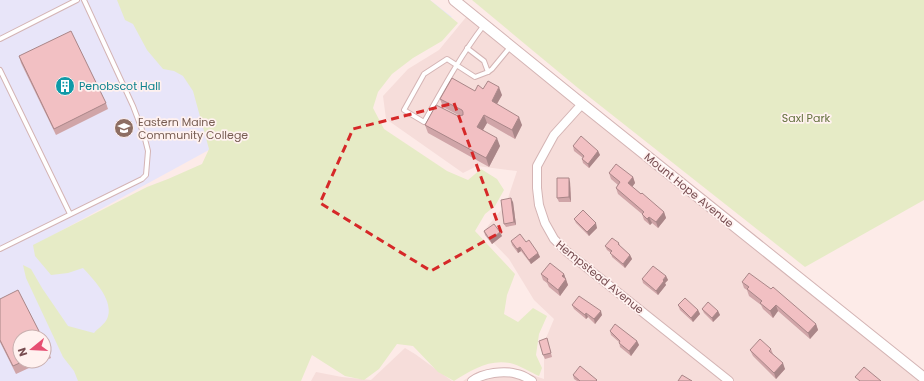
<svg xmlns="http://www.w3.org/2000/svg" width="924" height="381" font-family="Poppins,sans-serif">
<rect width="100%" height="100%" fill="#fdebe8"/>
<g fill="#f6ddda">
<polygon points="467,16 920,381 463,381 477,372 508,367 544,379 544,343 554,319 534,300 509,259 483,232 506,204 517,171 477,166 463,173 386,119 383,96 408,69 439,50"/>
<polygon points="405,348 415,354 452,381 311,381 316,372 342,377 371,380"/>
</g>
<path fill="#e8e5f9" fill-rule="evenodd" d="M0,0H430L452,17L46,239L228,332L137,381H0ZM20,337H44V361H20Z"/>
<g fill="#e6ebc6">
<path d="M117,0H430L458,23L442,41L413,58L392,74L378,92L373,108L384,129L447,171L468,180L481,169L497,179L504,190L495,206L485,214L475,231L515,274L507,295L504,314L518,322L533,308L547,316L539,334L536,355L542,368L539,376C530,372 519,365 510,363C489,359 471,370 454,381L438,372L413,346L397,344L379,369L364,380L345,376L312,355L301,381H78L74,371L63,357L26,278L23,265L31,269L42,288L68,326L94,333C97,329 105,324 107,319C115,301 94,280 83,268L68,273L51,275L35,256L33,245L147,187L168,179L202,164L209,149L193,91L183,76L174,71L163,69L147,50L133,24L125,20Z"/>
<polygon points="472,0 924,0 924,200 805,267 578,88"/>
</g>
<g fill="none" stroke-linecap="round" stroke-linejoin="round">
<defs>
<g id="service">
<path d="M484,25C461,55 443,88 424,122L404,110L424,74L447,59L475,77L488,72L492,69L511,46"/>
<polyline points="0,39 77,0"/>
<polyline points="467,48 484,61 488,72"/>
<polyline points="0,70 70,214"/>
<polyline points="0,249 142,179 146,175 148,151 144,135 133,106 84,0"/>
</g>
<g id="minor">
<polyline points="582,104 554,135 537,166 537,188 539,205 545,223 554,239 566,251 729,381"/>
<path d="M472,381C483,373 504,370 517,374C523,375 527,378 532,381"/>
</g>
<polyline id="tertiary" points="454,0 582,104 924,378"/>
</defs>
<use href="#service" stroke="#d4b4b4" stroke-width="6"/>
<use href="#minor" stroke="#d4b4b4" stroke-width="10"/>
<use href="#tertiary" stroke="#d4b4b4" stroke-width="12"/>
<use href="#service" stroke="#fff" stroke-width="4"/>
<use href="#minor" stroke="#fff" stroke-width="8"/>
<use href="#tertiary" stroke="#fff" stroke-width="10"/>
</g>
<g fill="#d0a5a8">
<polygon points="19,56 106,103 108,109 56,135 21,63"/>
<polygon points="483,89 502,95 497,104 522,125 515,139 487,123 483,130 500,146 489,167 428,133 425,125 460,116 443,107 440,99"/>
<polygon points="573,146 598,151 600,155 589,168 583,163 582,159 583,158 574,151"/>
<polygon points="609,173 633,177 635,183 632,187 664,212 666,218 658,228 652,223 650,225 644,220 642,214 618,194 616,188 618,185 611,179"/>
<polygon points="570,182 571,202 559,202 557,198"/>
<polygon points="513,202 516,225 506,227 504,224"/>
<polygon points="574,219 597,228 589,236 576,223"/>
<polygon points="484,231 502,236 492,244 485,235"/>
<polygon points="511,241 526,242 538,253 540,257 531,264 521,251 518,253 512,245"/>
<polygon points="619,243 620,246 630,255 632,259 625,268 612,257 611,253 607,250 605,246"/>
<polygon points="541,274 564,274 568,285 560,296 549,287 547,283 543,280"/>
<polygon points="666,276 668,280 665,283 666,285 658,295 643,283 642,279"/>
<polygon points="742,282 816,324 818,330 810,339 778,311 773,318 763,309 761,305 749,296 747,290 744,288"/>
<polygon points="0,299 20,361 44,361 16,374 0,342"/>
<polygon points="572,305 602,315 595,324 588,317 586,319 574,309"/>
<polygon points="678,305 698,310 700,314 693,322 680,310"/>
<polygon points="702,309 718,311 720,315 713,322 704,313"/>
<polygon points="610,331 637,341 639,345 631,356 620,347 619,342 611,335"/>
<polygon points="547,338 552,357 545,359 543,355"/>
<polygon points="44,341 48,350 51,358 44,361"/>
<polygon points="771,349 773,354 785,369 776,379 753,356 750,350"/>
<polygon points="573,375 597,380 597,381 577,381 574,379"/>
</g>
<g fill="#a98688">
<polygon points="499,87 502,95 494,109 492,101"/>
<polygon points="484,115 487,123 480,135 477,127"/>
<polygon points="519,117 522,125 515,139 512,130"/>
<polygon points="497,138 500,146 489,167 486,158"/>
<polygon points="598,151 600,155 589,168 588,164"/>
<polygon points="633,177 635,183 630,190 628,183"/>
<polygon points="569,178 570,182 571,202 569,197"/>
<polygon points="511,198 513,202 516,225 514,222"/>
<polygon points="664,212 666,218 658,228 656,222"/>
<polygon points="649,217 652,223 650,225 647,219"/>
<polygon points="596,223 597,228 589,236 587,232"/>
<polygon points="500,232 502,236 492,244 490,240"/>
<polygon points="520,247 521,251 518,253 517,249"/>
<polygon points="538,253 540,257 531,264 529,260"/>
<polygon points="630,255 632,259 625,268 623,264"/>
<polygon points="564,274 568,285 560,296 558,290 562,276"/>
<polygon points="666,276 668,280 665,283 666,285 658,295 656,291"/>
<polygon points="776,305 778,311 773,318 770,311"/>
<polygon points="698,310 700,314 693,322 691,318"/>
<polygon points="601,311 602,315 595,324 594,319"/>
<polygon points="718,311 720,315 713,322 712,318"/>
<polygon points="586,313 588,317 586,319 585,315"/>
<polygon points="816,324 818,330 810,339 808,333"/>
<polygon points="637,341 639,345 631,356 629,351"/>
<polygon points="783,363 785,369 776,379 774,373"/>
</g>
<g fill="#f2c0c3" stroke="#a98688">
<polygon points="71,31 106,103 54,129 19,56"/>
<polygon points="452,78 475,91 478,85 483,89 488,81 499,87 492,101 519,117 512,130 484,115 477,127 497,138 486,158 425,125 436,105 458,116 463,115 463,112 462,110 440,99"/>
<polygon points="581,136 598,151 588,164 582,159 584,156 573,146"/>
<polygon points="616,164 633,177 628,183 641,194 642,193 664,212 656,222 649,217 647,219 642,214 644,212 616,188 620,182 609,173"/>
<polygon points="557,178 569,178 569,197 557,198"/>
<polygon points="511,198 514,222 504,224 501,200"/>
<polygon points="583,210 596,223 587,232 574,219"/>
<polygon points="494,224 500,232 490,240 484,231"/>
<polygon points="520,234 526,242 529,240 538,253 529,260 520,247 517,249 511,241"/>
<polygon points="612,238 619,243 618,244 630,255 623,264 610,253 612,251 605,246"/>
<polygon points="550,263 564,274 562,276 566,279 558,290 547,281 548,279 541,274"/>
<polygon points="653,266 666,276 663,280 664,281 656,291 642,279"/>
<polygon points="749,273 771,289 773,287 816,324 808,333 776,305 770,311 760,303 762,301 747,289 749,287 742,282"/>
<polygon points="18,290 42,337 20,337 20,361 24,361 13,366 0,340 0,299"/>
<polygon points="579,296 601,311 594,319 586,313 585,315 572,305"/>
<polygon points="685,298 698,310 691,318 678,305"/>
<polygon points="708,302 718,311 712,318 702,309"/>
<polygon points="615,324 637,341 629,351 619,343 620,341 610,331"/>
<polygon points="547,338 551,353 543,355 539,341"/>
<polygon points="760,339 771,349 769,351 783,363 774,373 750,350"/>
<polygon points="44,341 48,350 44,351"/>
<polygon points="580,366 597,380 596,381 580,381 573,375"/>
<polygon points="864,367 881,381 860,381 855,377"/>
<polygon points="682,375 692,381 678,381"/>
</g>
<path fill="none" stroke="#d62828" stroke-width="3" stroke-dasharray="8 5" stroke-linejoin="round" d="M454,103L501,232L431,271L320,203L353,129Z"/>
<defs>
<symbol id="building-disc" viewBox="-11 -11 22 22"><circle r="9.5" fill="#0f9aa8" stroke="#fff1ef"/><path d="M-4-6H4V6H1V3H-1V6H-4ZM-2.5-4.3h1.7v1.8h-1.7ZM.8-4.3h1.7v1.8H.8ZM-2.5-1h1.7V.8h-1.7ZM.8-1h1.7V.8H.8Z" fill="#fff"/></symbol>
<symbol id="university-disc" viewBox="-11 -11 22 22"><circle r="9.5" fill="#8d6e63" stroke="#fff1ef"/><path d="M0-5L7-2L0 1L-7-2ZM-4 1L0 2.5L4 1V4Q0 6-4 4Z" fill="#fff"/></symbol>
</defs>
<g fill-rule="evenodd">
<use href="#building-disc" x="54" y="75" width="22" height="22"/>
<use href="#university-disc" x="113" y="117" width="22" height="22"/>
</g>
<g text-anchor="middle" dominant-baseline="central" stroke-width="3.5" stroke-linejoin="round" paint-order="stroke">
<g font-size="11" fill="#0d838f" stroke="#fff1ef" text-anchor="start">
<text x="79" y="86">Penobscot Hall</text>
</g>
<g font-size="11" fill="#64713e" stroke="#fff1ef">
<text x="806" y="118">Saxl Park</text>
</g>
<g font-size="11" fill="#785e54" stroke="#fff1ef" text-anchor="start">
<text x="138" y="122">Eastern Maine<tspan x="138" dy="13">Community College</tspan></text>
</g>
<g font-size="11" fill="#774c50" stroke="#fff1ef">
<text transform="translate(689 190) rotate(39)">Mount Hope Avenue</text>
<text transform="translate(600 277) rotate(39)">Hempstead Avenue</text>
</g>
</g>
<g transform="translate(32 349) rotate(252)"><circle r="19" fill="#fff1ef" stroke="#c9afaf"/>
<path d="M0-3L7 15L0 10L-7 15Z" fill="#e64e72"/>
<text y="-6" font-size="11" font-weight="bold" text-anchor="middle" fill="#774c50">N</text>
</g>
</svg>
